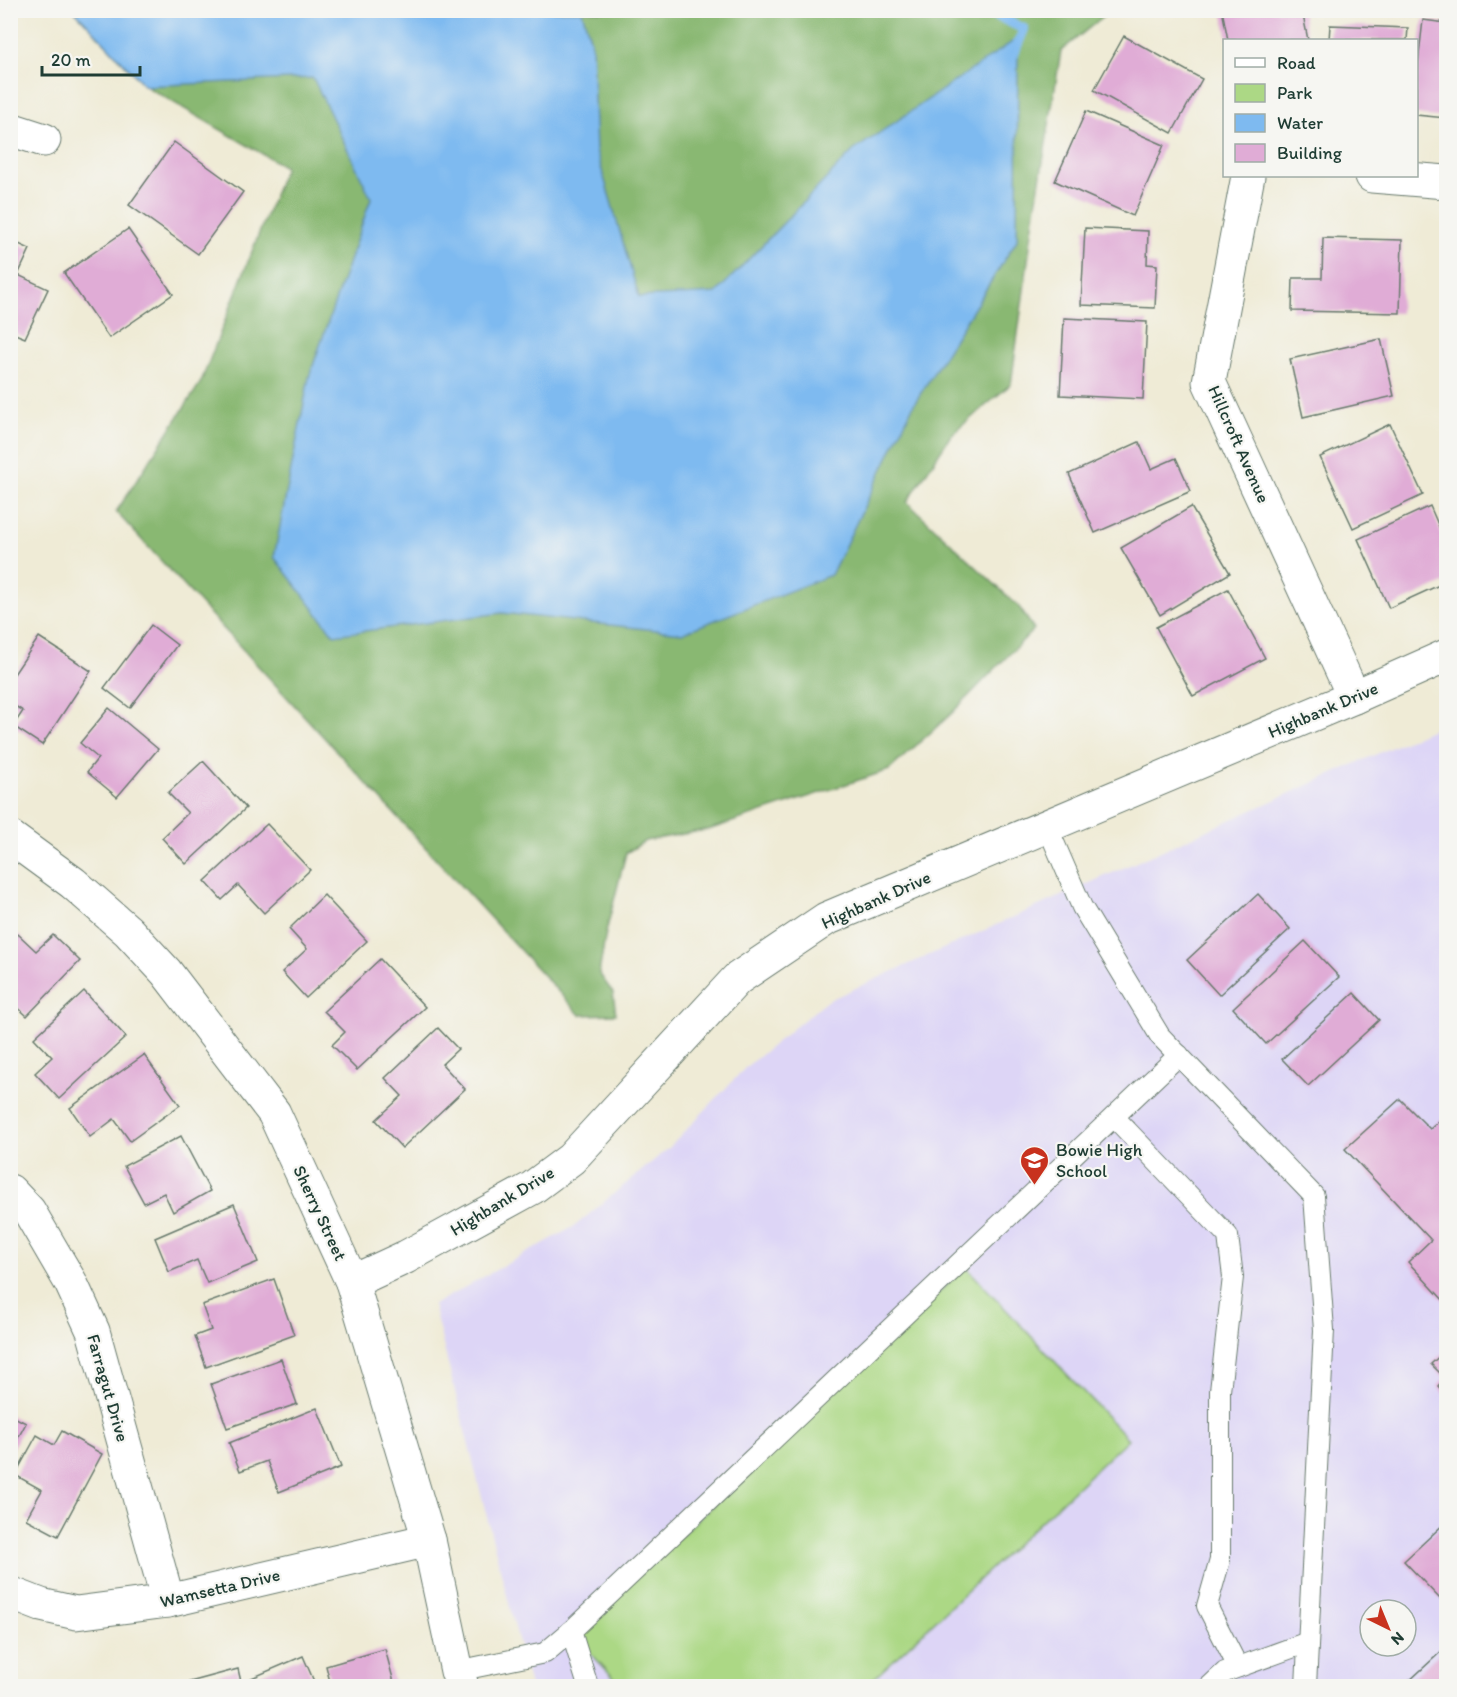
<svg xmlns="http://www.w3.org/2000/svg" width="1457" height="1697" font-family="Itim,sans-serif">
<rect width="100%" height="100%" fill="#f6f6f2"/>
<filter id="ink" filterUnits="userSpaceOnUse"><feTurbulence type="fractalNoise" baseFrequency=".0167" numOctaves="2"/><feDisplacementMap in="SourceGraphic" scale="12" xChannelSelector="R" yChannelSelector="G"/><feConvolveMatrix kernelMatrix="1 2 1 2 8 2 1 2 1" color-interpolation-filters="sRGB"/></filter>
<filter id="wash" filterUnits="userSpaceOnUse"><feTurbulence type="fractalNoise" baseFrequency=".008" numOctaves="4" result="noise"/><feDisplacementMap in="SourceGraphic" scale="24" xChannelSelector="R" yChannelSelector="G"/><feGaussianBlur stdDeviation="1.35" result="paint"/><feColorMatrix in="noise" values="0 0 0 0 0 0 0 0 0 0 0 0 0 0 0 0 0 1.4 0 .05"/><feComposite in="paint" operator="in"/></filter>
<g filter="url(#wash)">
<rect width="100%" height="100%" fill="#efebd6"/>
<path fill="#ddd5f6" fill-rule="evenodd" d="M1446,723V1686H530L433,1305L575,1226L670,1147L747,1066L827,1001ZM1370,1610H1406V1646H1370Z"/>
<polygon fill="#acd885" stroke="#668a5c" stroke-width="1.5" points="966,1267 1128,1439 866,1686 622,1686 574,1636"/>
<polygon fill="#89b872" stroke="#547a53" stroke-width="1.5" points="75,11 1110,11 1061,51 1034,217 1011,384 951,435 907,502 1019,607 1034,629 951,714 889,770 711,829 645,841 626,853 606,932 599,973 613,993 616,1014 580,1015 116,512 201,382 285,167 145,86"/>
<polygon fill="#7ebaf0" stroke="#4e7c92" stroke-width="1.5" points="75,11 582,11 592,45 596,150 639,297 716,293 853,151 1018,38 1017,240 914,404 831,575 682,633 502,613 334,635 274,557 309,377 371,198 313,78 145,86"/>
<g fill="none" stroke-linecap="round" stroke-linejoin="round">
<polyline stroke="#7ebaf0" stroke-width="10" points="985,10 1024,29 1012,58"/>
</g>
<g id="blocks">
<g fill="#e0acd6">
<polygon points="1222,10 1302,10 1308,40 1228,40"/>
<polygon points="1423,20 1446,23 1446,118 1416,115 1416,81"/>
<polygon points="1330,25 1408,28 1407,40 1329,40"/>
<polygon points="1124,36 1202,79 1172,133 1094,90"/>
<polygon points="1086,111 1164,145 1133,216 1055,181"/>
<polygon points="174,142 243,192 198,254 129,205"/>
<polygon points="1085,228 1148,231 1147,264 1157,265 1155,308 1081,305"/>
<polygon points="128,229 173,294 109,338 64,273"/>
<polygon points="1323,238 1402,240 1400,313 1292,311 1293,278 1322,278"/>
<polygon points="10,240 30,249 18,275 48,289 25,338 10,332"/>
<polygon points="1064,318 1147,322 1143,399 1060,395"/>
<polygon points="1381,339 1394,396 1303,417 1290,359"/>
<polygon points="1390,424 1423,495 1353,528 1320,457"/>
<polygon points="1139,442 1151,469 1176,458 1191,491 1095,533 1069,474"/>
<polygon points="1430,506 1446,543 1446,582 1389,608 1358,539"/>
<polygon points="1191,507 1230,573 1160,615 1121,548"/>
<polygon points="1228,589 1265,658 1193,696 1156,627"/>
<polygon points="151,625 177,645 130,708 104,688"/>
<polygon points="39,637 91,671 42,745 13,726 23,711 10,703 10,680"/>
<polygon points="109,708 158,749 117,797 87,772 98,758 80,743"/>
<polygon points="203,761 246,808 186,864 162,838 188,813 168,793"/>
<polygon points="267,824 310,870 264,913 238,885 222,900 205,881"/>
<polygon points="1258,894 1290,929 1219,995 1187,960"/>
<polygon points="324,895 367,941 306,998 282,972 307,949 289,929"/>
<polygon points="18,934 36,951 53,935 80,961 27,1016 10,1000 10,941"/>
<polygon points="1305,941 1339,977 1266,1044 1233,1008"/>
<polygon points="380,959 425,1007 357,1070 332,1045 345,1032 324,1011"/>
<polygon points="84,991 126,1037 59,1099 35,1073 52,1057 34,1038"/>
<polygon points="1354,993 1379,1020 1308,1086 1282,1059"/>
<polygon points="438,1028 458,1049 442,1064 465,1089 402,1148 376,1120 402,1096 385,1078"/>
<polygon points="144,1055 180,1105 130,1141 114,1119 90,1137 70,1108"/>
<polygon points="1400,1099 1430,1129 1446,1115 1446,1303 1408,1262 1431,1240 1345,1149"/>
<polygon points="181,1136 210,1191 173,1212 164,1193 144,1203 124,1166"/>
<polygon points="234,1204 258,1262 207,1283 197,1260 169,1272 155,1238"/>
<polygon points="274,1279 294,1335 206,1367 195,1336 211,1330 202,1305"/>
<polygon points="1446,1350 1446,1395 1438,1386 1445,1378 1431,1364"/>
<polygon points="281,1359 297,1404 227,1428 211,1384"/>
<polygon points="317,1408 341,1467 279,1492 267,1461 240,1471 229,1443"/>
<polygon points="10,1415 26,1423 10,1453"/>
<polygon points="62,1431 102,1454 58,1536 26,1519 42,1490 15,1475 37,1435 54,1445"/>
<polygon points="1446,1522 1446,1593 1440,1599 1404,1561"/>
<polygon points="1446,1647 1446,1686 1411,1686 1407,1683"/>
<polygon points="385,1649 395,1686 331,1686 326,1666"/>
<polygon points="303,1656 316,1686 250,1686 247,1680"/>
<polygon points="238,1669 242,1686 175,1686"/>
</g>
</g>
</g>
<g filter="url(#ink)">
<use href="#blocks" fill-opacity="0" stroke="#687a6d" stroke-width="1.5"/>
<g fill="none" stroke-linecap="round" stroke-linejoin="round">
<defs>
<g id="service">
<polyline points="1047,826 1082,907 1160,1036 1314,1196 1324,1330 1306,1686"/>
<polyline points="1114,1117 1228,1236 1233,1277 1220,1391 1220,1560 1207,1606 1238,1667"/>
<polyline points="571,1631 588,1686"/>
<polyline points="457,1671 545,1653 571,1631 1179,1055"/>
<polyline points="1210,1686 1225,1672 1308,1642"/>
</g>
<g id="minor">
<polyline points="10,129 44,140"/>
<polyline points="1248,176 1209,382 1354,697"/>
<polyline points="1372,176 1446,182"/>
<polyline points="10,1191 29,1211 71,1283 93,1331 168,1601"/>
<polyline points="352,1282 429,1540 457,1671 462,1686"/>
<polyline points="10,1593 41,1605 76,1613 168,1601 429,1540"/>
</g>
<polyline id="tertiary" points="10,837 73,883 128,931 166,972 274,1113 352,1282 406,1257 532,1188 571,1159 737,979 826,919 1354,697 1446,656"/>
</defs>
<use href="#service" stroke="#687a6d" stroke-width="22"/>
<use href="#minor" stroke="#687a6d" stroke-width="35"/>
<use href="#tertiary" stroke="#687a6d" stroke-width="35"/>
<use href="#service" stroke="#fff" stroke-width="20"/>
<use href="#minor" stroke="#fff" stroke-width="33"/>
<use href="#tertiary" stroke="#fff" stroke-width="33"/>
</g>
</g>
<defs>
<symbol id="school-pin" viewBox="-11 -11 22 30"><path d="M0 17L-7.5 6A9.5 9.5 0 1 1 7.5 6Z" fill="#c8321e" stroke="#f6f6f2"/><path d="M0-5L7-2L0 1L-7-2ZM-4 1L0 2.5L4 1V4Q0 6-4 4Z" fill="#fff"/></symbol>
</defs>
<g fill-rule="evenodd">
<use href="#school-pin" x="1018" y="1144" width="33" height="45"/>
</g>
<g text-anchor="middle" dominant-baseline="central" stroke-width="4.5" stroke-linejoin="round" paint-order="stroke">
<g font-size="18" fill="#1f3d34" stroke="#f6f6f2">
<text transform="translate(1239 444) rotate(66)">Hillcroft Avenue</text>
<text transform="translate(1323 710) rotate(-23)">Highbank Drive</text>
<text transform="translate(876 900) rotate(-24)">Highbank Drive</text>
<text transform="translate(502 1201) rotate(-31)">Highbank Drive</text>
<text transform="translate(320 1213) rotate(65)">Sherry Street</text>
<text transform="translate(108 1388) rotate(74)">Farragut Drive</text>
<text transform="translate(220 1588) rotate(-13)">Wamsetta Drive</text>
</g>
<g font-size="18" fill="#1f3d34" stroke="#f6f6f2" text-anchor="start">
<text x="1056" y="1150">Bowie High<tspan x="1056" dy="21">School</tspan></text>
</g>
</g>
<rect width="1457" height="1697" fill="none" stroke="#f6f6f2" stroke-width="36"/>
<rect x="1223" y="39" width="195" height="138" fill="#f6f6f2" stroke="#a0aca6" stroke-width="1.5"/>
<rect x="1235" y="58" width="30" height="9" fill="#ffffff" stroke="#a0aca6" stroke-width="1.5"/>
<text x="1277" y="69" font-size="18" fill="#1f3d34">Road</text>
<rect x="1235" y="84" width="30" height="18" fill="#acd885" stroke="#a0aca6" stroke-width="1.5"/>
<text x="1277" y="99" font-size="18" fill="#1f3d34">Park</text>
<rect x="1235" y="114" width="30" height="18" fill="#7ebaf0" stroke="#a0aca6" stroke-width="1.5"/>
<text x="1277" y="129" font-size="18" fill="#1f3d34">Water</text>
<rect x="1235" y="144" width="30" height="18" fill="#e0acd6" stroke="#a0aca6" stroke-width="1.5"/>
<text x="1277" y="159" font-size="18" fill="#1f3d34">Building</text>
<g transform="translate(1388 1628) rotate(137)"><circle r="28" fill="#f6f6f2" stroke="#a0aca6" stroke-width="1.5"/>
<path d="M0-4.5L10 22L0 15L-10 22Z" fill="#c8321e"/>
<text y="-9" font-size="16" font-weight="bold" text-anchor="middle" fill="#1f3d34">N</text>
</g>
<path d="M42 66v9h98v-9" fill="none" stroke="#1f3d34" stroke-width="3"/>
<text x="51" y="66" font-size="18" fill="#1f3d34" stroke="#f6f6f2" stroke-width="4.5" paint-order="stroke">20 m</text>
</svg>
